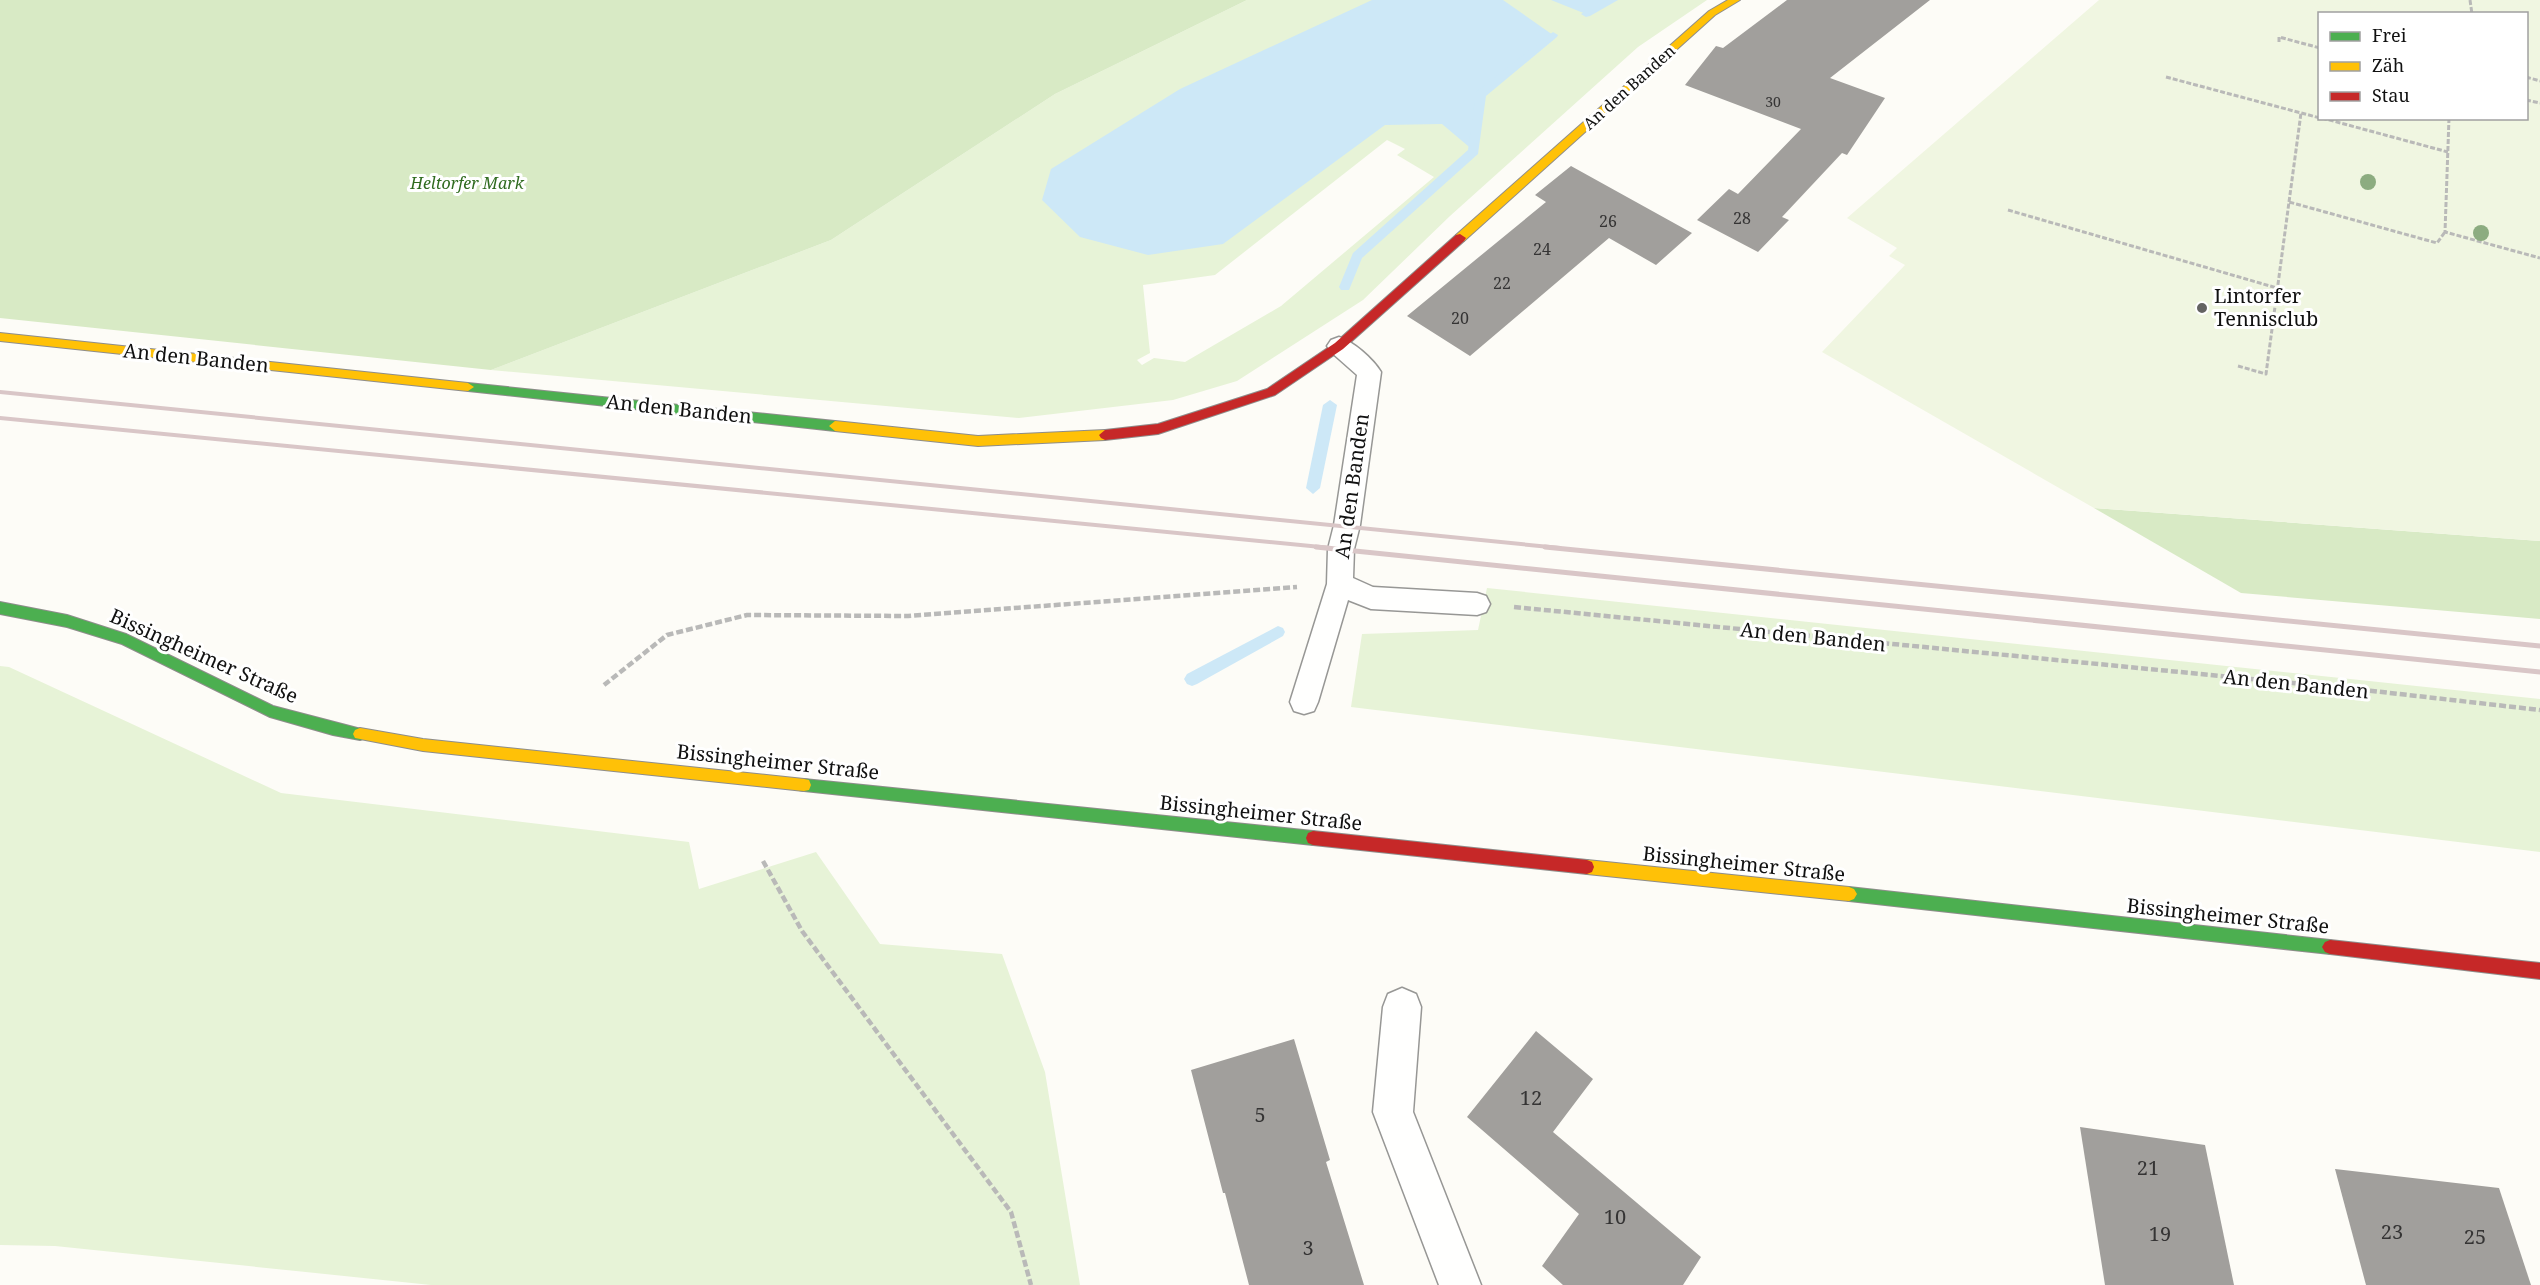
<svg xmlns="http://www.w3.org/2000/svg" width="2540" height="1285" viewBox="0 0 2540 1285" font-family="'Noto Serif',serif">
	<style>
		.green { fill: #e7f3d7; fill-rule: evenodd }
		.forest { fill: #d8eac5 }
		.pitch { fill: #f0f6e1; fill-rule: evenodd }
		.water { fill: #cde8f7 }
		.lines { fill: none; stroke-linecap: round; stroke-linejoin: round }
		.stream { fill: #cde8f7; fill-rule: evenodd }
		.building { fill: #a19f9c }
		.lane-casing { stroke: #979795; stroke-width: 3 }
		.street-casing { stroke: #979795; stroke-width: 3 }
		.fast-casing { stroke: #8e8d8b; stroke-width: 2 }
		.slow-casing { stroke: #8e8d8b; stroke-width: 2 }
		.jam-casing { stroke: #8e8d8b; stroke-width: 2 }
		.path-far1 { stroke: #b9b9b8; stroke-width: 3; stroke-dasharray: 5 2; stroke-linecap: butt }
		.path { stroke: #b9b9b8; stroke-width: 4.5; stroke-dasharray: 7 3; stroke-linecap: butt }
		.lane { fill: #fffffe; fill-rule: evenodd }
		.street { fill: #fffffe; fill-rule: evenodd }
		.fast { fill: #4caf50; fill-rule: evenodd }
		.slow { fill: #ffc107; fill-rule: evenodd }
		.jam { fill: #c62828; fill-rule: evenodd }
		.rail-far1 { stroke: #d9c6c7; stroke-width: 4 }
		.rail { stroke: #d9c6c7; stroke-width: 5 }
		.tree { fill: #8cac80 }
		.poi-dot { fill: #646362; stroke: #fff; stroke-width: 2 }
		.labels { text-anchor: middle; stroke-width: 6; stroke-linejoin: round; paint-order: stroke }
		.far-number-label { font-size: 14px; fill: #353434 }
		.far-street-label { font-size: 16px; fill: #111; stroke: #fff }
		.far-park-label { font-size: 16px; font-style: italic; fill: #2f6b1f; stroke: #fff }
		.number-label { font-size: 16px; fill: #353434 }
		.poi-label { font-size: 20px; fill: #111; stroke: #fff; text-anchor: start }
		.street-label { font-size: 20px; fill: #111; stroke: #fff }
		.near-number-label { font-size: 20px; fill: #353434 }
	</style>
	<rect width="100%" height="100%" fill="#fdfcf7"/>
	<g class="green">
		<path d="M1247 0H1707L1638 47 1450 216 1363 300 1237 381 1173 400 1019 418 491 370 831 240 1055 94ZM1387 140 1405 149 1397 155 1434 177 1281 306 1185 362 1154 358 1142 365 1137 360 1150 353 1143 285 1215 275Z"/>
		<path d="M1487 588 2540 699V852L1351 707 1362 634 1478 630Z"/>
		<path d="M0 666 9 667 281 793 689 842 699 889 816 852 880 944 1002 954 1045 1072 1080 1285H431L55 1246 0 1245Z"/>
	</g>
	<g class="forest">
		<path d="M0 0H1247L1055 94 831 240 491 370 0 318Z"/>
		<path d="M2094 508 2540 541V619L2241 593Z"/>
	</g>
	<path class="pitch" d="M2099 0H2540V541L2094 508 1822 352 1905 265 1889 256 1897 248 1847 218ZM2320 14H2526V118H2320Z"/>
	<g class="water">
		<path d="M1372 0H1503L1553 35 1480 95 1474 151 1442 124 1385 125 1223 244 1148 255 1080 237 1042 200 1051 169 1180 89Z"/>
		<path d="M1551 0H1613L1586 14Z"/>
	</g>
	<g class="lines">
		<g class="stream">
			<path d="M1605 0H1618L1590 16 1586 17 1581 14Z"/>
			<path d="M1553 32 1558 35 1557 37 1486 96 1478 154 1362 258 1349 290H1341L1339 287 1353 253 1468 150 1476 92Z"/>
			<path d="M1330 400 1337 405 1320 488 1313 494 1306 488 1323 405Z"/>
			<path d="M1278 626 1283 628 1285 632 1283 636 1197 684 1192 686 1187 684 1184 679 1187 674Z"/>
		</g>
	</g>
	<g class="building">
		<path d="M1787 0H1930L1830 78 1885 98 1847 155 1842 153 1782 217 1789 220 1758 252 1697 220 1729 189 1738 194 1801 129 1685 85 1716 46 1723 48Z"/>
		<path d="M1571 166 1692 233 1656 265 1609 238 1470 356 1407 316 1546 202 1535 195Z"/>
		<path d="M1536 1031 1593 1079 1553 1132 1701 1257 1683 1285H1563L1542 1266 1579 1214 1467 1117Z"/>
		<path d="M1294 1039 1330 1160 1326 1162 1364 1285H1249L1225 1193H1223L1191 1070Z"/>
		<path d="M2080 1127 2205 1145 2234 1285H2105Z"/>
		<path d="M2335 1169 2499 1188 2531 1285H2366Z"/>
	</g>
	<g class="lines">
		<g class="lane-casing">
			<path id="lane" d="M1339 337C1354 342 1373 359 1381 372L1360 525 1354 549 1353 578 1373 587 1477 593 1486 596 1490 604 1486 612 1477 615 1371 609 1348 600 1318 702 1314 711 1304 714 1294 711 1290 702 1327 584 1328 549 1334 525 1357 375 1331 352 1327 346 1331 340Z"/>
		</g>
		<g class="street-casing">
			<path id="street" d="M1402 988 1416 994 1421 1007 1413 1112 1481 1285H1439L1373 1112 1383 1007 1388 994Z"/>
		</g>
		<g class="fast-casing">
			<g id="fast">
				<path d="M468 383 835 421 841 426 835 431 468 391 462 387Z"/>
				<path d="M0 602 67 615 126 634 273 706 365 730 367 734 365 738 360 740 333 735 270 717 122 644 67 627 0 614Z"/>
				<path d="M804 779 1313 831 1318 833 1320 838 1318 843 1313 845 804 791 799 790 797 785 799 780Z"/>
				<path d="M1849 887 2330 940 2335 942 2338 947 2335 952 2330 954 1849 901 1844 899 1841 894 1844 889Z"/>
			</g>
		</g>
		<g class="slow-casing">
			<g id="slow">
				<path d="M1728 0H1740L1715 15 1464 241H1456V235L1709 11Z"/>
				<path d="M0 333 468 383 474 387 468 391 0 341Z"/>
				<path d="M835 421 978 436 1105 430 1111 435 1105 440 978 446 835 431 829 426Z"/>
				<path d="M360 728 423 739 804 779 809 780 811 785 809 790 804 791 423 751 355 738 353 734 355 730Z"/>
				<path d="M1587 860 1849 887 1854 889 1857 894 1854 899 1849 901 1587 874 1582 872 1580 867 1582 862Z"/>
			</g>
		</g>
		<g class="jam-casing">
			<g id="jam">
				<path d="M1460 234 1466 238 1464 241 1343 349 1275 395 1158 434 1105 440 1101 438 1099 435 1105 430 1158 424 1267 389 1335 343 1456 235Z"/>
				<path d="M1313 831 1587 860 1592 862 1594 867 1592 872 1587 874 1313 845 1308 843 1306 838 1308 833Z"/>
				<path d="M2330 940 2540 963V979L2330 954 2325 952 2322 947 2325 942Z"/>
			</g>
		</g>
		<g class="path-far1">
			<path d="M2470 0 2472 14"/>
			<path d="M2279 42V37L2320 48"/>
			<path d="M2166 77 2320 118"/>
			<path d="M2526 77 2540 81"/>
			<path d="M2526 100 2540 103"/>
			<path d="M2322 118 2448 152"/>
			<path d="M2449 118 2445 232 2540 258"/>
			<path d="M2289 202 2301 113"/>
			<path d="M2008 210 2277 288"/>
			<path d="M2238 366 2266 374 2289 202 2437 243 2445 232"/>
		</g>
		<g class="path">
			<path d="M1514 607 2364 690 2540 710"/>
			<path d="M604 685 667 635 747 615 908 616 1297 587"/>
			<path d="M763 861 802 931 1011 1212 1031 1285"/>
		</g>
		<use href="#lane" class="lane"/>
		<use href="#street" class="street"/>
		<use href="#fast" class="fast"/>
		<use href="#slow" class="slow"/>
		<use href="#jam" class="jam"/>
		<g class="rail-far1">
			<path d="M0 392 1560 548"/>
			<path d="M0 418 1331 548"/>
		</g>
		<g class="rail">
			<path d="M1316 547 2540 672"/>
			<path d="M1545 547 2540 646"/>
		</g>
	</g>
	<g class="tree">
		<circle cx="2368" cy="182" r="8"/>
		<circle cx="2481" cy="233" r="8"/>
	</g>
	<circle class="poi-dot" cx="2202" cy="308" r="6"/>
	<g class="labels">
		<g class="far-number-label">
			<text x="1773" y="107">30</text>
		</g>
		<g class="far-street-label">
			<text transform="translate(1629 87) rotate(-42)" y="6">An den Banden</text>
		</g>
		<g class="far-park-label">
			<text x="467" y="189">Heltorfer Mark</text>
		</g>
		<g class="number-label">
			<text x="1742" y="224">28</text>
			<text x="1608" y="227">26</text>
			<text x="1542" y="255">24</text>
			<text x="1502" y="289">22</text>
			<text x="1460" y="324">20</text>
		</g>
		<g class="poi-label">
			<text x="2214" y="303">Lintorfer<tspan x="2214" dy="23">Tennisclub</tspan></text>
		</g>
		<g class="street-label">
			<text transform="translate(196 358) rotate(6)" y="7">An den Banden</text>
			<text transform="translate(679 409) rotate(6)" y="7">An den Banden</text>
			<text transform="translate(1352 486) rotate(-82)" y="7">An den Banden</text>
			<text transform="translate(1813 637) rotate(6)" y="7">An den Banden</text>
			<text transform="translate(204 656) rotate(24)" y="7">Bissingheimer Straße</text>
			<text transform="translate(2296 684) rotate(6)" y="7">An den Banden</text>
			<text transform="translate(778 762) rotate(6)" y="7">Bissingheimer Straße</text>
			<text transform="translate(1261 813) rotate(6)" y="7">Bissingheimer Straße</text>
			<text transform="translate(1744 864) rotate(6)" y="7">Bissingheimer Straße</text>
			<text transform="translate(2228 916) rotate(6)" y="7">Bissingheimer Straße</text>
		</g>
		<g class="near-number-label">
			<text x="1531" y="1105">12</text>
			<text x="1260" y="1122">5</text>
			<text x="2148" y="1175">21</text>
			<text x="1615" y="1224">10</text>
			<text x="2392" y="1239">23</text>
			<text x="2160" y="1241">19</text>
			<text x="2475" y="1244">25</text>
			<text x="1308" y="1255">3</text>
		</g>
	</g>
	<rect x="2318" y="12" width="210" height="108" fill="#ffffff" stroke="#a0a0a0" stroke-width="1.5"/>
	<rect x="2330" y="32" width="30" height="9" fill="#4caf50" stroke="#a0a0a0" stroke-width="1.5"/>
	<text x="2372" y="42" font-size="18" fill="#111111">Frei</text>
	<rect x="2330" y="62" width="30" height="9" fill="#ffc107" stroke="#a0a0a0" stroke-width="1.5"/>
	<text x="2372" y="72" font-size="18" fill="#111111">Zäh</text>
	<rect x="2330" y="92" width="30" height="9" fill="#c62828" stroke="#a0a0a0" stroke-width="1.5"/>
	<text x="2372" y="102" font-size="18" fill="#111111">Stau</text>
</svg>
